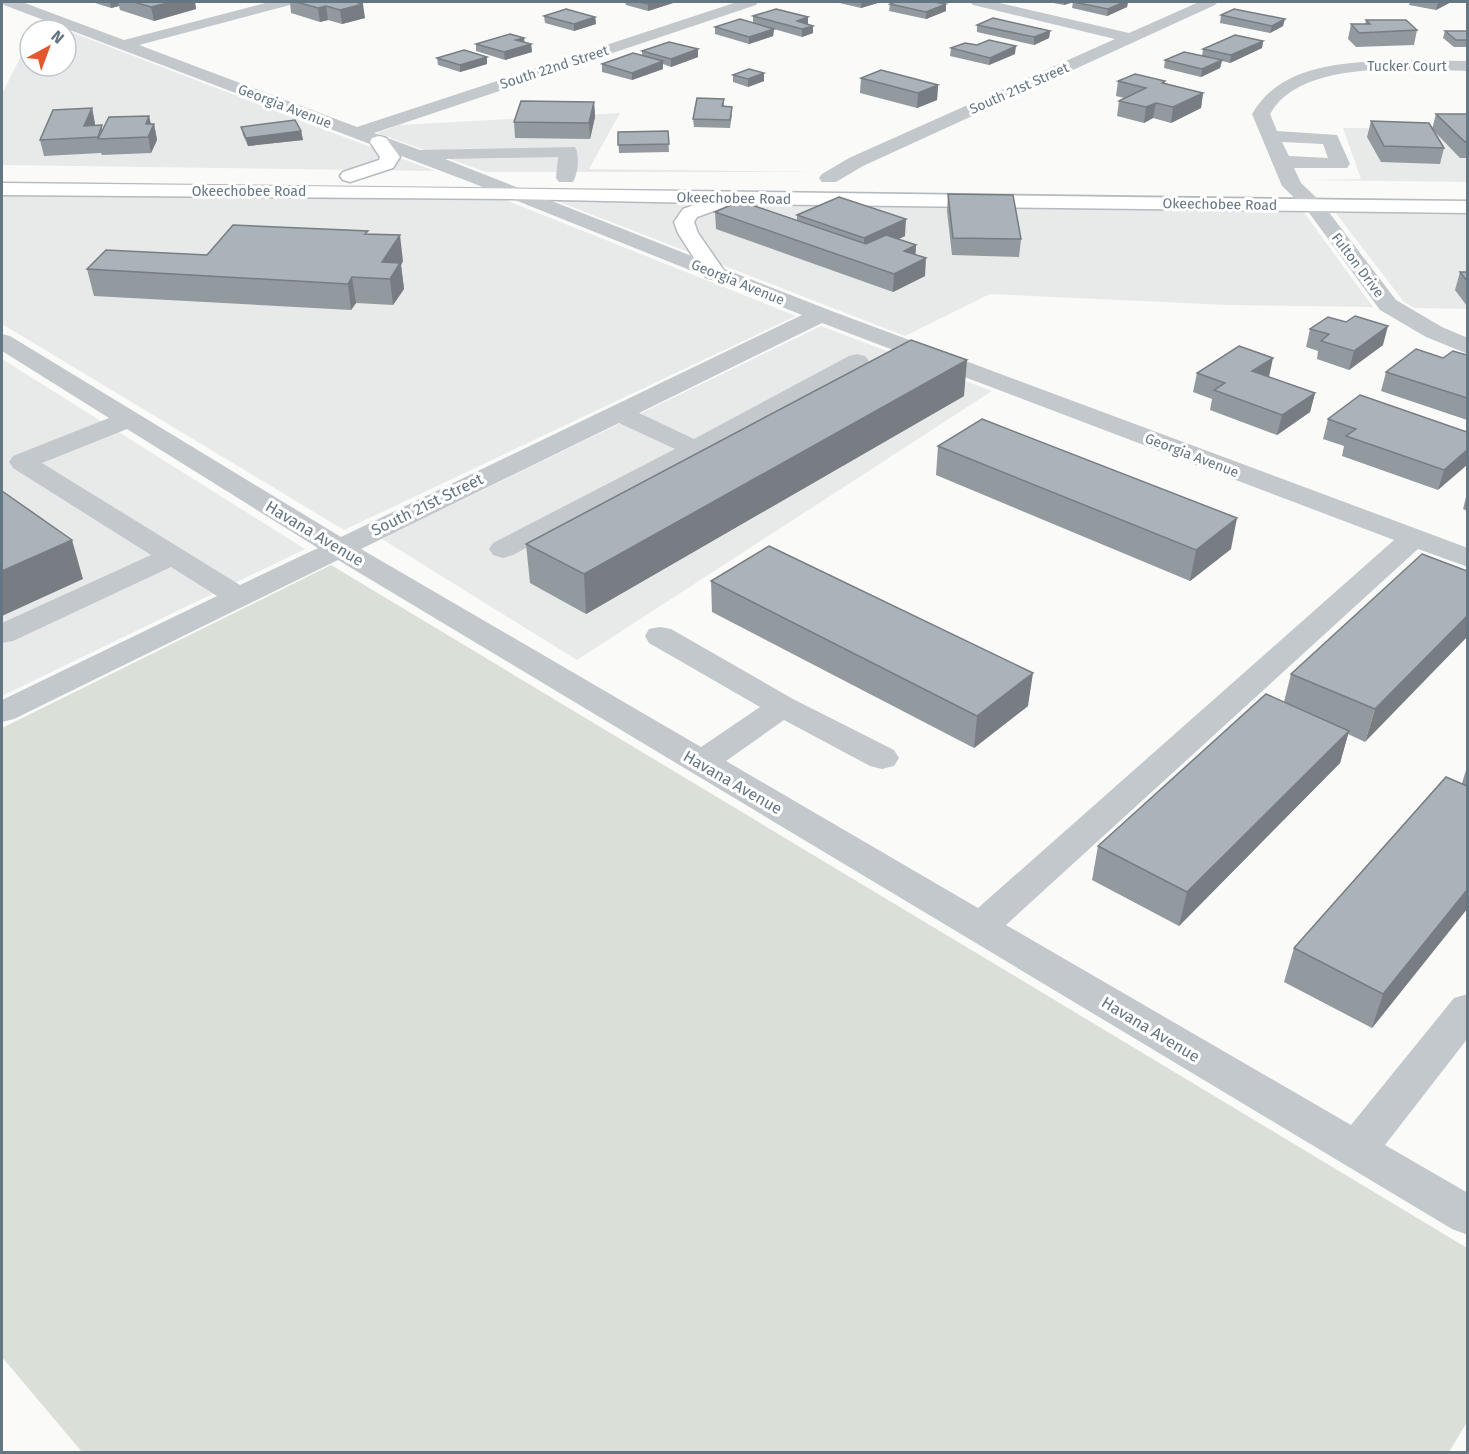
<svg xmlns="http://www.w3.org/2000/svg" width="1469" height="1454" viewBox="0 0 1469 1454" font-family="'Fira Sans',sans-serif">
	<style>
		.built { fill: #e8e9e9 }
		.green { fill: #dadfd7 }
		.lines { fill: none; stroke-linecap: round; stroke-linejoin: round }
		.major-casing { stroke: #b5babe; stroke-width: 3 }
		.minor { fill: #c3c8cc; fill-rule: evenodd }
		.major { fill: #fff; fill-rule: evenodd }
		.wall { fill: #929a9f }
		.shaded-wall { fill: #777d82 }
		.building { fill: #aab3b9; stroke: #777d82; stroke-width: 1.5 }
		.labels { text-anchor: middle; stroke-width: 6; stroke-linejoin: round; paint-order: stroke }
		.far-street-label { font-size: 14px; fill: #657683; stroke: #fff }
		.street-label { font-size: 16px; fill: #657683; stroke: #fff }
	</style>
	<rect width="100%" height="100%" fill="#fafaf8"/>
	<g class="built">
		<path d="M40 20 336 134 435 171 2 165V94L30 38V66H66V30H34Z"/>
		<path d="M620 113 589 169 822 172H486L377 133 399 125Z"/>
		<path d="M1343 128H1467V182L1305 180 1361 179Z"/>
		<path d="M2 195 503 199 796 316 344 530 2 324Z"/>
		<path d="M554 200 820 206 1303 211 1373 307 1228 305 990 294 905 336Z"/>
		<path d="M1335 212 1467 214V309L1414 308 1404 302Z"/>
		<path d="M821 326 992 391 577 660 382 539Z"/>
		<path d="M2 359 305 549 2 696Z"/>
	</g>
	<path class="green" d="M331 565 1467 1248V1422L1449 1452H82L2 1357V728Z"/>
	<g class="lines">
		<g class="major-casing">
			<g id="major">
				<path d="M379 136 386 138 400 157 393 168 350 182 343 180 340 176 343 172 379 160 380 157 370 142 372 138Z"/>
				<path d="M2 183C491 187 979 196 1468 201V213L733 204 697 217 694 222 698 233 725 272 722 277 714 279 706 277 678 233 674 222 683 209 699 203 513 199 2 195Z"/>
			</g>
		</g>
		<g class="minor">
			<path d="M2 2H22L124 40 269 2H292L290 5 139 45 357 127 737 2H758L756 5 374 133 420 150 575 147C580 155 578 174 573 182H559L556 178 558 157 445 159 829 310 1468 548V567L1418 549 1006 925 1351 1125 1454 998 1468 994V1038L1385 1145 1468 1193V1235L1452 1229 338 560 14 719 2 722V700L217 596 171 567 13 641 2 643V623L151 555 13 468 9 462 13 456 109 418 2 351V334L10 336 341 537 802 315 470 182 4 5ZM822 323 1394 540 978 908 726 761 784 720 870 766 882 769 894 766 899 758 894 750 793 699 671 629 660 627 649 629 645 636 649 643 760 707 701 747 361 549 619 423 675 449 493 543 489 549 493 555 503 558 513 555 865 366 869 361 865 356 857 354 849 356 694 439 639 413ZM127 429 318 548 240 585 42 463Z"/>
			<path d="M970 2H995L1129 33 1199 2H1218L1215 5 863 166 836 182H822L819 178 822 174 849 158 1115 39 973 5Z"/>
			<path d="M1392 60 1468 61V71C1413 70 1301 58 1270 114L1277 131 1337 135 1350 164 1347 168H1294L1301 183 1321 202 1396 300 1442 327 1468 338V354L1426 337 1380 310 1307 210 1282 186 1252 114C1280 65 1341 63 1392 60ZM1282 142 1323 144 1328 158 1289 156Z"/>
		</g>
		<use href="#major" class="major"/>
	</g>
	<g class="wall">
		<path d="M92 2H195L196 9 154 21 120 10 119 6 111 8Z"/>
		<path d="M290 2H355L365 18 342 24 328 20 320 22 291 13Z"/>
		<path d="M625 2H673V3L648 11 626 5Z"/>
		<path d="M835 2H881L861 8Z"/>
		<path d="M1048 2H1128L1127 7 1107 16 1072 8 1073 2 1064 5Z"/>
		<path d="M1410 2H1451L1436 10 1409 5Z"/>
		<path d="M890 4H946V11L926 19 889 11Z"/>
		<path d="M1221 15 1283 26 1270 33 1220 23Z"/>
		<path d="M544 16 595 17 596 24 574 31 545 23Z"/>
		<path d="M753 16 808 17V24L813 33 802 37 774 29 773 36 749 44 715 34V27L753 23Z"/>
		<path d="M1366 20 1417 30 1414 45 1356 47 1348 39 1351 24H1365Z"/>
		<path d="M977 25 1050 31 1049 38 1034 45 977 32Z"/>
		<path d="M1445 31H1467V47H1454L1443 38Z"/>
		<path d="M524 38V42L531 44 532 52 505 60 476 51V44Z"/>
		<path d="M1263 41 1262 48 1230 63 1222 61 1220 68 1201 77 1164 68 1165 60 1202 56 1203 49Z"/>
		<path d="M951 48 1015 54 989 65 950 56Z"/>
		<path d="M698 49V57L671 67 663 64V69L632 80 602 72V64L642 56V51Z"/>
		<path d="M437 58 487 64 460 72 438 65Z"/>
		<path d="M764 73V81L748 87 733 82V75Z"/>
		<path d="M861 78 938 85 937 100 917 108 860 93Z"/>
		<path d="M1118 81H1165V83L1203 93 1201 108 1171 123 1153 118 1144 123 1117 116 1119 101 1124 98 1116 96Z"/>
		<path d="M724 99V106L732 115 730 128 694 127 693 119Z"/>
		<path d="M594 102 595 117 590 139 515 138 514 122Z"/>
		<path d="M92 108 95 124V125L103 129 154 124 157 140 151 153 102 155 101 153 44 156 40 140Z"/>
		<path d="M1436 114H1467V158H1460L1433 130 1444 148 1440 164 1381 162 1367 137 1371 121 1432 129Z"/>
		<path d="M241 127 301 131 303 140 248 146 243 135Z"/>
		<path d="M668 131 669 152 619 153 618 132Z"/>
		<path d="M948 194 1021 239 1019 257 952 255 947 211Z"/>
		<path d="M715 212 797 221V215L905 236 898 239 916 245 915 254 925 276 893 292 716 229Z"/>
		<path d="M368 234 403 261 401 265 404 289 393 305 356 303 351 310 94 296 87 269Z"/>
		<path d="M1460 272H1467V306L1455 290Z"/>
		<path d="M1346 322 1383 345 1349 370 1317 359 1318 351 1306 347 1310 329Z"/>
		<path d="M1467 355V420L1381 391 1386 372 1443 358Z"/>
		<path d="M1197 373 1269 377 1315 393 1310 412 1277 435 1210 410 1212 399 1193 392Z"/>
		<path d="M964 396 586 614 530 583 526 544Z"/>
		<path d="M1328 419 1467 432 1438 490 1342 456 1344 446 1323 439Z"/>
		<path d="M938 446 1231 549 1190 581 936 475Z"/>
		<path d="M1467 493V511L1463 509Z"/>
		<path d="M1422 554 1365 742 1348 734 1340 763 1179 926 1092 880 1098 846 1284 702 1291 674Z"/>
		<path d="M711 581 1028 706 974 748 712 612Z"/>
		<path d="M1467 767V909L1372 1028 1284 982 1294 948 1462 783Z"/>
	</g>
	<g class="shaded-wall">
		<path d="M110 2H118L119 6 111 8Z"/>
		<path d="M172 2H195L196 9 154 21 151 7Z"/>
		<path d="M655 2H673V3L648 11V4Z"/>
		<path d="M861 2H881L861 8Z"/>
		<path d="M1064 2H1074L1064 5Z"/>
		<path d="M1124 2H1128L1127 7 1107 16 1108 9Z"/>
		<path d="M1441 2H1451L1436 10 1438 3Z"/>
		<path d="M363 4 365 18 342 24 340 10Z"/>
		<path d="M946 4V11L926 19V12Z"/>
		<path d="M326 6 328 20 320 22 318 8Z"/>
		<path d="M595 17 596 24 574 31V24Z"/>
		<path d="M808 17V25L797 28V21Z"/>
		<path d="M1285 19 1283 26 1270 33 1272 26Z"/>
		<path d="M813 26V33L802 37V29Z"/>
		<path d="M774 29 773 36 749 44V37Z"/>
		<path d="M1050 31 1049 38 1034 45V37Z"/>
		<path d="M524 38 525 45 516 40Z"/>
		<path d="M1263 41 1262 48 1230 63 1231 55Z"/>
		<path d="M531 44 532 52 505 60 504 52Z"/>
		<path d="M1016 46 1015 54 989 65 990 58Z"/>
		<path d="M698 49V57L671 67V59Z"/>
		<path d="M487 57V64L460 72V65Z"/>
		<path d="M1222 60 1220 68 1201 77 1202 69Z"/>
		<path d="M663 61V69L632 80V73Z"/>
		<path d="M764 73V81L748 87V79Z"/>
		<path d="M938 85 937 100 917 108 918 93Z"/>
		<path d="M1203 93 1201 108 1171 123 1173 107Z"/>
		<path d="M594 102 595 117 590 139 589 123Z"/>
		<path d="M1156 103 1153 118 1144 123 1146 107Z"/>
		<path d="M92 108 95 124 90 137 84 126Z"/>
		<path d="M149 116 152 128 154 124 157 140 151 153 146 124Z"/>
		<path d="M301 131 303 140 248 146 246 138Z"/>
		<path d="M906 219 905 236 864 256V238Z"/>
		<path d="M400 235 403 261 401 265 404 289 393 305 390 279 382 262Z"/>
		<path d="M916 245 915 263 904 251Z"/>
		<path d="M926 258 925 276 893 292 894 274Z"/>
		<path d="M352 277 356 303 351 310 348 284Z"/>
		<path d="M1388 326 1383 345 1349 370 1354 351Z"/>
		<path d="M1273 358 1269 377 1252 371Z"/>
		<path d="M967 360 964 396 586 614 584 574Z"/>
		<path d="M1315 393 1310 412 1277 435 1282 415Z"/>
		<path d="M1467 450V465L1438 490 1444 470Z"/>
		<path d="M1237 518 1231 549 1190 581 1196 550Z"/>
		<path d="M72 540 83 579 2 616V571Z"/>
		<path d="M1467 616V637L1365 742 1375 709Z"/>
		<path d="M1033 673 1028 706 974 748 977 716Z"/>
		<path d="M1349 731 1340 763 1179 926 1187 892Z"/>
		<path d="M1467 890V909L1372 1028 1383 994Z"/>
	</g>
	<g class="building">
		<path d="M134 2H172L151 7Z"/>
		<path d="M296 2H355L363 4 340 10 326 6 318 8Z"/>
		<path d="M640 2H655L648 4Z"/>
		<path d="M895 2H934L946 4 926 12 890 4Z"/>
		<path d="M1073 2H1124L1108 9Z"/>
		<path d="M566 9 595 17 574 24 544 16Z"/>
		<path d="M776 9 808 17 797 21 813 26 802 29 753 16Z"/>
		<path d="M1234 9 1285 19 1272 26 1221 15Z"/>
		<path d="M993 18 1050 31 1034 37 977 25Z"/>
		<path d="M740 19 774 29 749 37 715 27Z"/>
		<path d="M1366 20H1406L1417 30 1359 33 1351 24H1370Z"/>
		<path d="M1445 31H1467V40H1456Z"/>
		<path d="M510 34 524 38 516 40 531 44 504 52 476 44Z"/>
		<path d="M1235 35 1263 41 1231 55 1203 49Z"/>
		<path d="M989 40 1016 46 990 58 951 48 965 43 977 45Z"/>
		<path d="M669 42 698 49 671 59 642 51Z"/>
		<path d="M464 50 487 57 460 65 437 58Z"/>
		<path d="M1184 52 1222 60 1202 69 1165 60Z"/>
		<path d="M633 53 663 61 632 73 602 64Z"/>
		<path d="M749 69 764 73 748 79 733 75Z"/>
		<path d="M881 70 938 85 918 93 861 78Z"/>
		<path d="M1135 74 1165 81 1162 83 1203 93 1173 107 1156 103 1146 107 1119 101 1146 88 1118 81Z"/>
		<path d="M697 98 724 99 722 106 732 107 730 120 693 119Z"/>
		<path d="M521 101 594 102 589 123 514 122Z"/>
		<path d="M92 108 84 126 102 125 98 137 40 140 53 110Z"/>
		<path d="M1436 114H1467V141L1465 142Z"/>
		<path d="M149 116 146 124H154L148 137 98 139 109 117Z"/>
		<path d="M295 120 301 131 246 138 241 127Z"/>
		<path d="M1371 121 1429 123 1444 148 1384 146Z"/>
		<path d="M668 131 669 144 618 145V132Z"/>
		<path d="M948 194 1013 195 1021 239 953 238Z"/>
		<path d="M839 197 906 219 864 238 797 215Z"/>
		<path d="M740 201 866 244 886 235 916 245 904 251 926 258 894 274 715 212Z"/>
		<path d="M233 225 368 231 365 234 400 235 382 262 400 263 390 279 352 277 348 284 87 269 106 250 207 255Z"/>
		<path d="M1460 272H1467V281Z"/>
		<path d="M1355 316 1388 326 1354 351 1321 341 1329 334 1310 329 1328 317 1346 322Z"/>
		<path d="M911 340 967 360 584 574 526 544Z"/>
		<path d="M1239 346 1273 358 1252 371 1315 393 1282 415 1214 390 1225 383 1197 373Z"/>
		<path d="M1416 349 1443 358 1453 351 1467 355V398L1386 372Z"/>
		<path d="M1360 395 1467 432V450L1444 470 1346 436 1356 429 1328 419Z"/>
		<path d="M982 419 1237 518 1196 550 938 446Z"/>
		<path d="M2 491 72 540 2 571Z"/>
		<path d="M769 546 1033 673 977 716 711 581Z"/>
		<path d="M1422 554 1467 571V616L1375 709 1291 674Z"/>
		<path d="M1266 694 1349 731 1187 892 1098 846Z"/>
		<path d="M1446 777 1467 786V890L1383 994 1294 948Z"/>
	</g>
	<g class="labels">
		<g class="far-street-label">
			<text x="1407" y="71">Tucker Court</text>
			<text transform="translate(554 67) rotate(-18)" y="5">South 22nd Street</text>
			<text transform="translate(1019 88) rotate(-24)" y="5">South 21st Street</text>
			<text transform="translate(285 106) rotate(21)" y="5">Georgia Avenue</text>
			<text x="249" y="196">Okeechobee Road</text>
			<text transform="translate(734 198) rotate(1)" y="5">Okeechobee Road</text>
			<text transform="translate(1220 204) rotate(1)" y="5">Okeechobee Road</text>
			<text transform="translate(1358 265) rotate(53)" y="5">Fulton Drive</text>
			<text transform="translate(738 282) rotate(22)" y="5">Georgia Avenue</text>
			<text transform="translate(1192 455) rotate(21)" y="5">Georgia Avenue</text>
		</g>
		<g class="street-label">
			<text transform="translate(427 504) rotate(-26)" y="6">South 21st Street</text>
			<text transform="translate(315 533) rotate(31)" y="6">Havana Avenue</text>
			<text transform="translate(733 782) rotate(30)" y="6">Havana Avenue</text>
			<text transform="translate(1151 1029) rotate(31)" y="6">Havana Avenue</text>
		</g>
	</g>
	<rect width="1469" height="1454" fill="none" stroke="#657683" stroke-width="6"/>
	<g transform="translate(48 48) rotate(41)"><circle r="28" fill="#ffffff" stroke="#c1c8cd" stroke-width="1.5"/>
	<path d="M0-4.5L10 22L0 15L-10 22Z" fill="#e4572e"/>
	<text y="-9" font-size="16" font-weight="bold" text-anchor="middle" fill="#657683">N</text>
	</g>
</svg>
